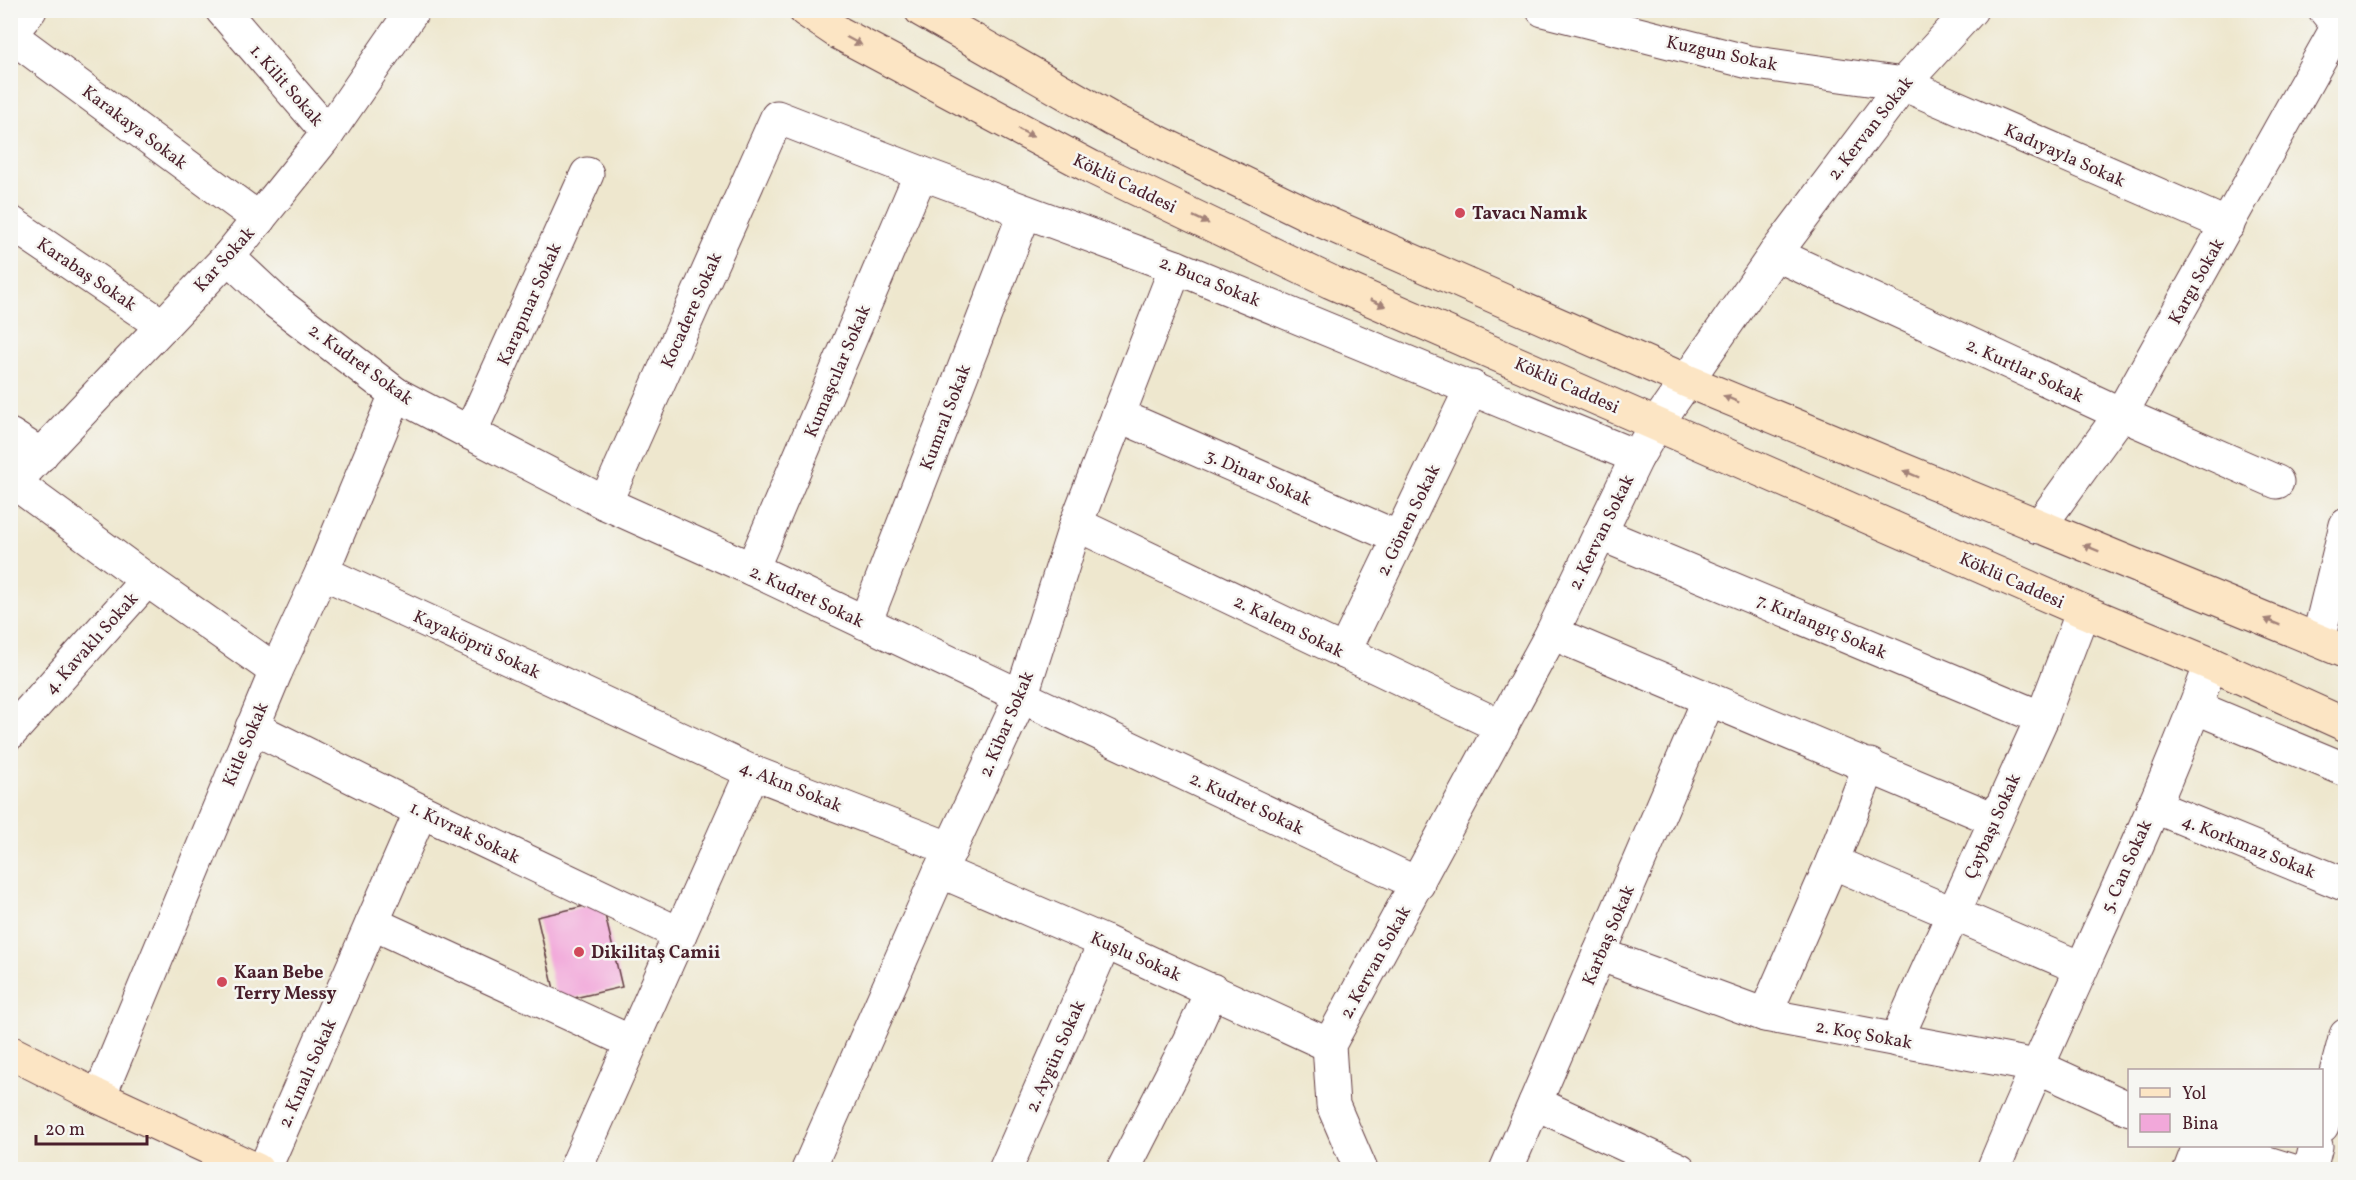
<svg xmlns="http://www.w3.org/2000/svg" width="2356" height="1180" viewBox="0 0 2356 1180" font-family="Vollkorn,serif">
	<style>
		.building { fill: #f2a8da }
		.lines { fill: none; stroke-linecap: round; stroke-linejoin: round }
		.minor-casing { stroke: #633d43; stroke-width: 35 }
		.secondary-casing { stroke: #633d43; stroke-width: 35 }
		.minor { stroke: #fff; stroke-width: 33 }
		.secondary { stroke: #fce5c4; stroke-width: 33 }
		.oneway { fill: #a38278 }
		.poi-dot { fill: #d1495b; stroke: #f6f6f2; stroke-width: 2 }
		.labels { text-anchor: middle; stroke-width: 5; stroke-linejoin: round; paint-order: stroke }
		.street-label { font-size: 18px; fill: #4a1f2b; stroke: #f6f6f2 }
		.poi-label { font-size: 18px; font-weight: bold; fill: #4a1f2b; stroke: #f6f6f2; text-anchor: start }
	</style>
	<rect width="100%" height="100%" fill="#f6f6f2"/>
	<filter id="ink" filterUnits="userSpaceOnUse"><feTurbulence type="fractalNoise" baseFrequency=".0167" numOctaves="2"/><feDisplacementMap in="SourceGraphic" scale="12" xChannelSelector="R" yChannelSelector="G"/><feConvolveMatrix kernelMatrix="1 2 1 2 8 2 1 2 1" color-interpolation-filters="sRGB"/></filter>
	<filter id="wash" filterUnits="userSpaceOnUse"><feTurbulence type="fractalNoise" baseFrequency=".008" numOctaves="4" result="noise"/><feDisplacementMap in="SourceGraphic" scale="24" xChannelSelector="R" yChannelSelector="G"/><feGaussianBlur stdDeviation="1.35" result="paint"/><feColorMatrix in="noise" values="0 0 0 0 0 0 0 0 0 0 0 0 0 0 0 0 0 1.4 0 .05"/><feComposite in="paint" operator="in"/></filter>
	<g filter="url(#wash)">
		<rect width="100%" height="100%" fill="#eee7ce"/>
		<g id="blocks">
			<path class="building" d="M602 902 622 987 557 1002 537 917Z"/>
		</g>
	</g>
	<g filter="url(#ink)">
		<use href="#blocks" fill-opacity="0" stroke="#633d43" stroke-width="1.5"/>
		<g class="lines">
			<g class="minor-casing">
				<g id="minor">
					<path d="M222 10 328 133"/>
					<path d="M1543 10 1749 62 1903 84 2228 225"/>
					<path d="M10 34 30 10"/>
					<path d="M10 35 259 219"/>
					<path d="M10 222 163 326"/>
					<path d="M1775 254 2121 414 2277 482"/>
					<path d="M228 257 276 302 396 394 470 433 605 503 752 569 1418 884"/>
					<path d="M1118 415 1399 538"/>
					<path d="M470 433 587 174"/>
					<path d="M10 435 41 455"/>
					<path d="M15 483 147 580 276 671"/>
					<path d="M10 487 228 257 328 133 413 10"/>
					<path d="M605 503 777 117 921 173 1176 267 1637 457"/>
					<path d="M1076 524 1502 727"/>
					<path d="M2039 527 2121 414 2338 26 2325 10"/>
					<path d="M1601 534 2042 718"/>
					<path d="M752 569 921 173"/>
					<path d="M322 572 752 772 951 849"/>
					<path d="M865 623 1025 212"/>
					<path d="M1552 633 1994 819"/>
					<path d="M2318 640 2346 525"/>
					<path d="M1344 652 1472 387"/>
					<path d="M2195 707 2346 770"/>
					<path d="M252 727 421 811 680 934"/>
					<path d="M10 733 147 580"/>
					<path d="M2153 806 2346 885"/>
					<path d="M1832 862 2081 968"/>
					<path d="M940 871 1105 942 1329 1045"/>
					<path d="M372 923 631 1042"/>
					<path d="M1599 954 1765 1015 2036 1066 2130 1109"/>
					<path d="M1765 1015 1832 862 1870 765"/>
					<path d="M1896 1040 2042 718 2083 611"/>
					<path d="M99 1097 276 671 322 572 396 394"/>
					<path d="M1535 1103 1680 1170"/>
					<path d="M2322 1126 2346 1035"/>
					<path d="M2213 1146 2290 1170"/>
					<path d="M264 1170 421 811"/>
					<path d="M575 1170 752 772"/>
					<path d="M808 1170 940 871 1021 697 1076 524 1176 267"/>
					<path d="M1005 1170 1105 942"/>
					<path d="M1123 1170 1189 1041 1212 990"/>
					<path d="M1361 1170 1333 1105 1329 1045 1552 633 1637 457 1656 425 1775 254 1903 84 1971 10"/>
					<path d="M1506 1170 1709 699"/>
					<path d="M1993 1170C2063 1000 2148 836 2211 664"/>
					<path d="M2190 1170 2199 1146"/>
					<path d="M2310 1170 2316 1146"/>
				</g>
			</g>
			<g class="secondary-casing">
				<g id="secondary">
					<path d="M805 10 839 33 1091 167 1331 282 2083 611 2211 664 2346 725"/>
					<path d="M921 10 1113 120 1322 221 1687 381 2346 652"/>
					<path d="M10 1052 99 1097 257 1170"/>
				</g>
			</g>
			<use href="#minor" class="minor"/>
			<use href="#secondary" class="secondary"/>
		</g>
		<defs><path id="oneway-solid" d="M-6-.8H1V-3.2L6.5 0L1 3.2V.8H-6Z" transform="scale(1.5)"/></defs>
		<g class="oneway">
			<use href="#oneway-solid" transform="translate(854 41) rotate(28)"/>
			<use href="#oneway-solid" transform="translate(1026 133) rotate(28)"/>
			<use href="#oneway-solid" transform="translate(1201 220) rotate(26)"/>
			<use href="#oneway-solid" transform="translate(1378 303) rotate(24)"/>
			<use href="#oneway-solid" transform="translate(1731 399) rotate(-157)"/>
			<use href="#oneway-solid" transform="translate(1911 474) rotate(-157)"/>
			<use href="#oneway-solid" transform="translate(2091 548) rotate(-158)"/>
			<use href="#oneway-solid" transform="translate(2272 622) rotate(-158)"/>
		</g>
	</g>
	<g class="poi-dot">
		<circle cx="1460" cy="213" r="6"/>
		<circle cx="579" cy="952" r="6"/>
		<circle cx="222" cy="982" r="6"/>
	</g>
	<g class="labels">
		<g class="street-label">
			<text transform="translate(1722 53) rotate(12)" y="6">Kuzgun Sokak</text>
			<text transform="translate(287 85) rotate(49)" y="6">1. Kilit Sokak</text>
			<text transform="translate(135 127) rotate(37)" y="6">Karakaya Sokak</text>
			<text transform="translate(1870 128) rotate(-52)" y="6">2. Kervan Sokak</text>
			<text transform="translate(2065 155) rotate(24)" y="6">Kadıyayla Sokak</text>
			<text transform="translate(1125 183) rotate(26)" y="6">Köklü Caddesi</text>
			<text transform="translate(224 259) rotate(-48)" y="6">Kar Sokak</text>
			<text transform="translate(87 274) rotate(34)" y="6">Karabaş Sokak</text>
			<text transform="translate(1210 281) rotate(22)" y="6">2. Buca Sokak</text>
			<text transform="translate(2196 281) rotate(-61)" y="6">Kargı Sokak</text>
			<text transform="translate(529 304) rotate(-66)" y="6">Karapınar Sokak</text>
			<text transform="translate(691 310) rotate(-66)" y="6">Kocadere Sokak</text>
			<text transform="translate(361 364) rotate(36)" y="6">2. Kudret Sokak</text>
			<text transform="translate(2025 370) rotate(25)" y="6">2. Kurtlar Sokak</text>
			<text transform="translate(837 371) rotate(-67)" y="6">Kumaşcılar Sokak</text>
			<text transform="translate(1567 385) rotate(24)" y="6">Köklü Caddesi</text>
			<text transform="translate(945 417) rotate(-69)" y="6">Kumral Sokak</text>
			<text transform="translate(1259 477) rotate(24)" y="6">3. Dinar Sokak</text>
			<text transform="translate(1408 520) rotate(-64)" y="6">2. Gönen Sokak</text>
			<text transform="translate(1601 532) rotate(-64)" y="6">2. Kervan Sokak</text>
			<text transform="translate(2012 580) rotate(24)" y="6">Köklü Caddesi</text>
			<text transform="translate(807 596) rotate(25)" y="6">2. Kudret Sokak</text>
			<text transform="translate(1289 626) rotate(26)" y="6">2. Kalem Sokak</text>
			<text transform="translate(1822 626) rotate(23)" y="6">7. Kırlangıç Sokak</text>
			<text transform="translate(91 643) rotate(-48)" y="6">4. Kavaklı Sokak</text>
			<text transform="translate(477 644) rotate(25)" y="6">Kayaköprü Sokak</text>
			<text transform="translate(1006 724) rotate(-67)" y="6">2. Kibar Sokak</text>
			<text transform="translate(245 744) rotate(-67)" y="6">Kitle Sokak</text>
			<text transform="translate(791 786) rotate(22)" y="6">4. Akın Sokak</text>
			<text transform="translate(1247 803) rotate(25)" y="6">2. Kudret Sokak</text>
			<text transform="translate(1992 826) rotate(-66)" y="6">Çaybaşı Sokak</text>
			<text transform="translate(465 832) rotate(26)" y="6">1. Kıvrak Sokak</text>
			<text transform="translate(2249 846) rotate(22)" y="6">4. Korkmaz Sokak</text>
			<text transform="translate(2126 866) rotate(-66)" y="6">5. Can Sokak</text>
			<text transform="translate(1608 935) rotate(-67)" y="6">Karbaş Sokak</text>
			<text transform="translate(1136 956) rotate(24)" y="6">Kuşlu Sokak</text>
			<text transform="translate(1375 962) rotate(-61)" y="6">2. Kervan Sokak</text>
			<text transform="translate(1864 1034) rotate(10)" y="6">2. Koç Sokak</text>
			<text transform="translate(1055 1056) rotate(-66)" y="6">2. Aygün Sokak</text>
			<text transform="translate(307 1073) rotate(-66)" y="6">2. Kınalı Sokak</text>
		</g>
		<g class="poi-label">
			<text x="1472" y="219">Tavacı Namık</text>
			<text x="591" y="958">Dikilitaş Camii</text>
			<text x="234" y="978">Kaan Bebe<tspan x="234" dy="21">Terry Messy</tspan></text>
		</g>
	</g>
	<rect width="2356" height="1180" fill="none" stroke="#f6f6f2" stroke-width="36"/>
	<rect x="2128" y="1069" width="195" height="78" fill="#f6f6f2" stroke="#b1a0a2" stroke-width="1.5"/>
	<rect x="2140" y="1088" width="30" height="9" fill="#fce5c4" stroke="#b1a0a2" stroke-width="1.5"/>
	<text x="2182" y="1099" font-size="18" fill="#4a1f2b">Yol</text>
	<rect x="2140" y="1114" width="30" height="18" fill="#f2a8da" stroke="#b1a0a2" stroke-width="1.5"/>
	<text x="2182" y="1129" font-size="18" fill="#4a1f2b">Bina</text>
	<path d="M36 1135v9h111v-9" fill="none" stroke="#4a1f2b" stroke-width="3"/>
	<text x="45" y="1135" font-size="18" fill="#4a1f2b" stroke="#f6f6f2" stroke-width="4.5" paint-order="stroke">20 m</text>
</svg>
